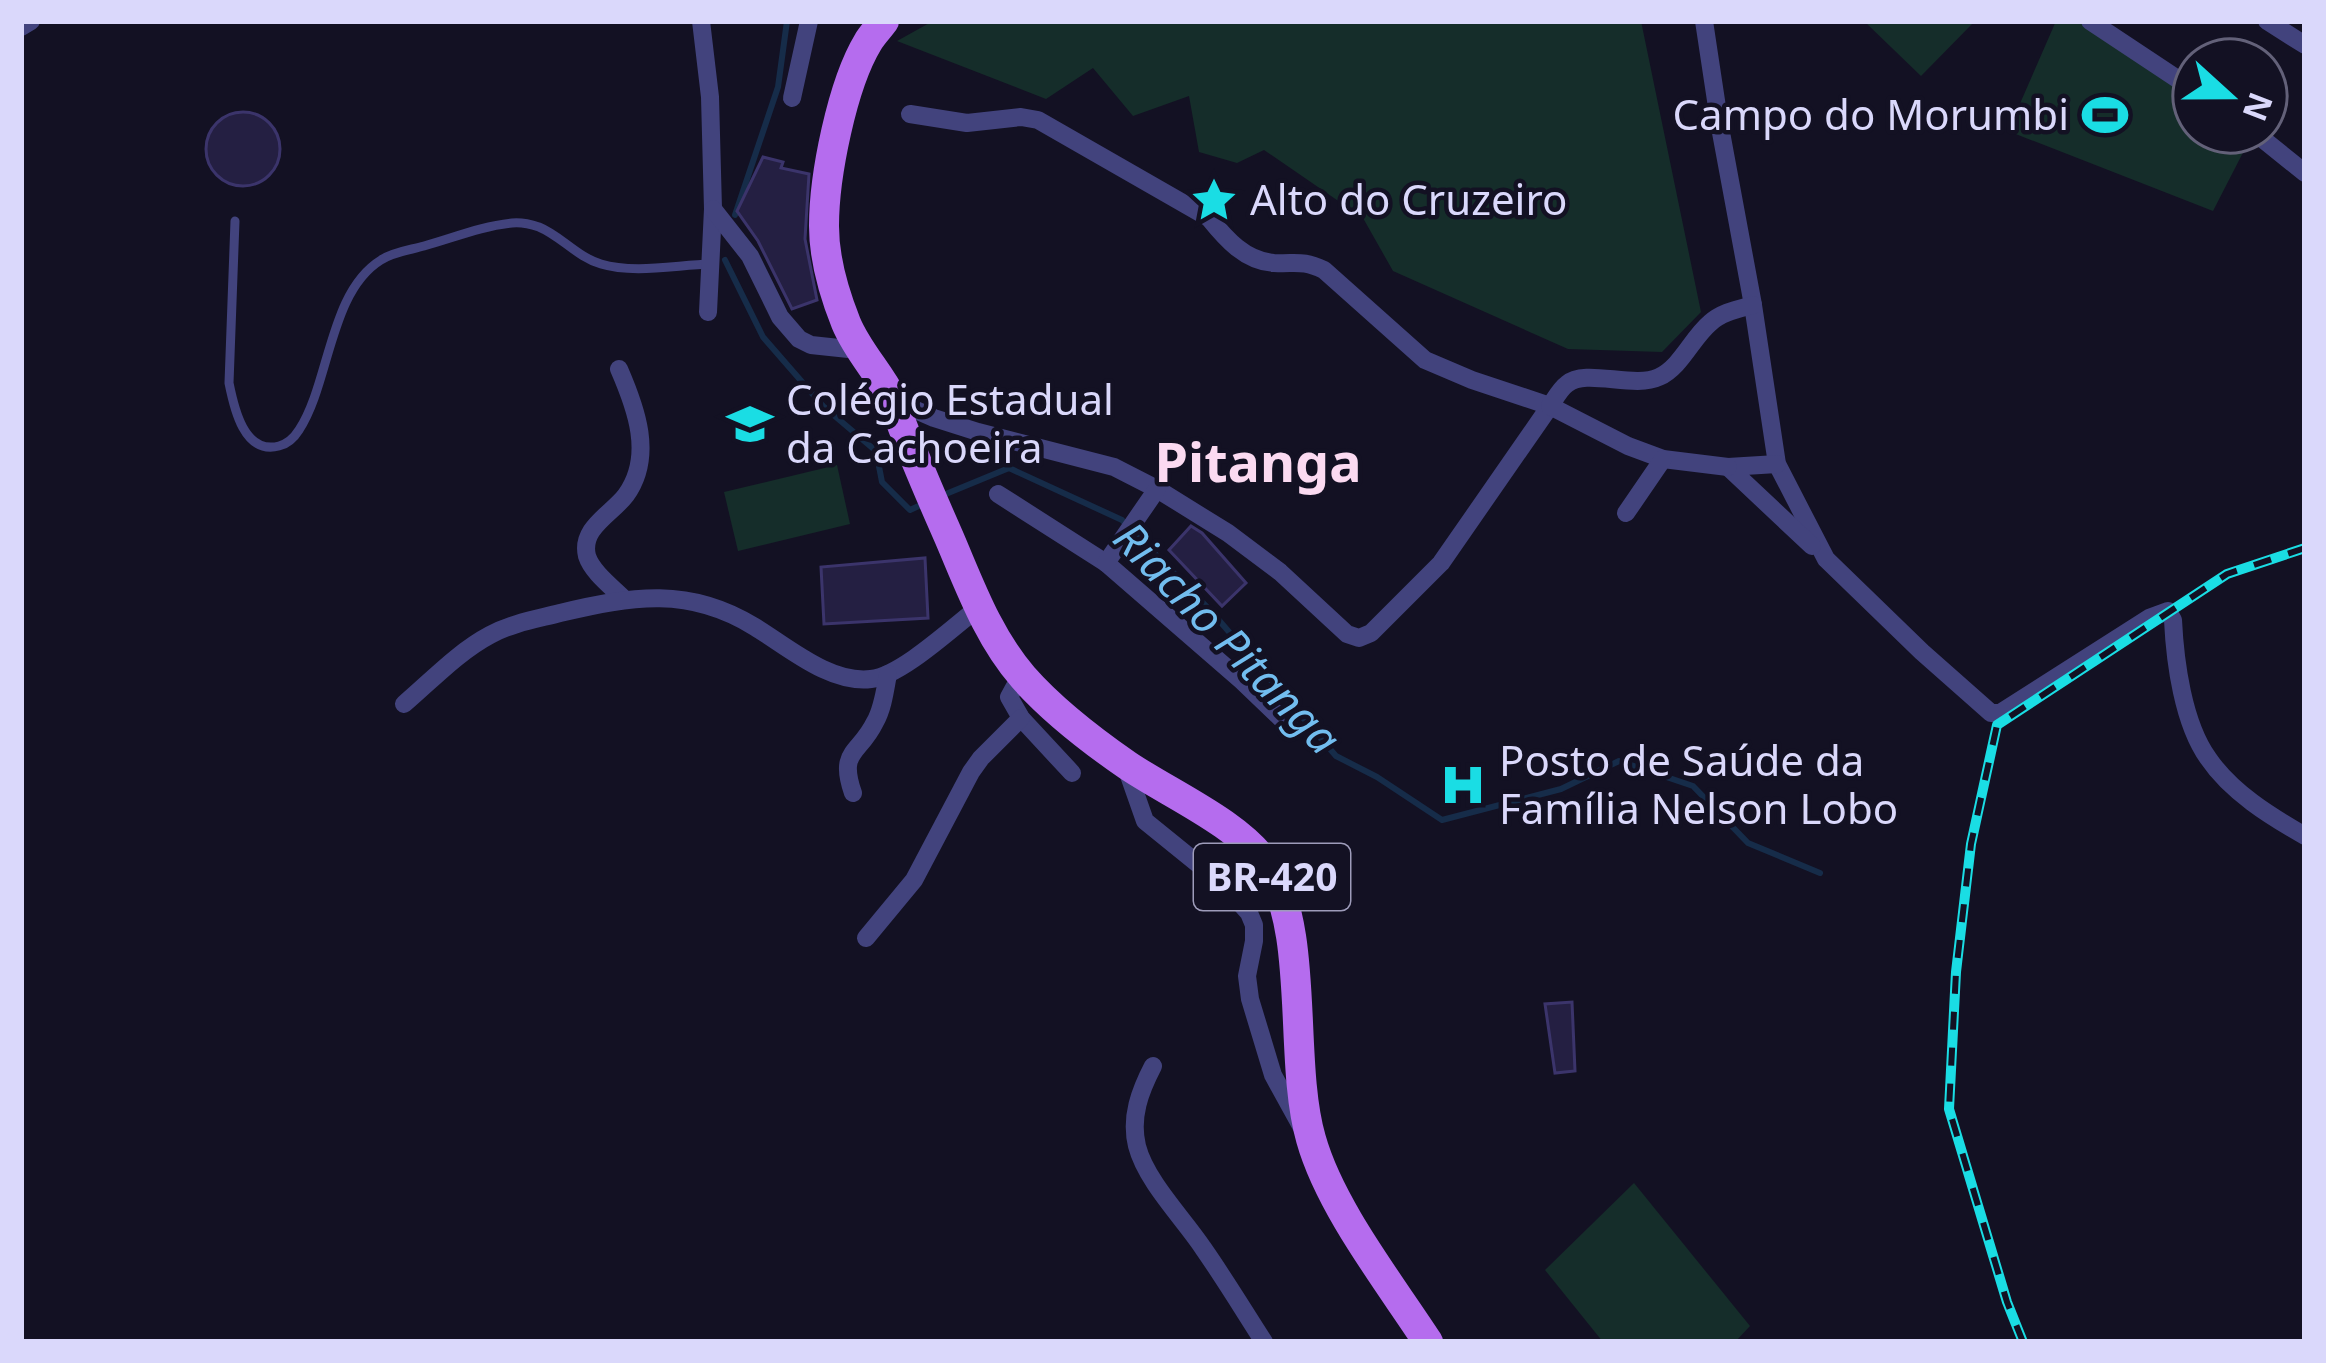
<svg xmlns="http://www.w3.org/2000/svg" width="2326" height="1363" viewBox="0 0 2326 1363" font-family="'Noto Sans',sans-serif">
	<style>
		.green { fill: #152d2a }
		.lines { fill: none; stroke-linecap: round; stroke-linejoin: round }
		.stream { stroke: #162c49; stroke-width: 6 }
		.building { fill: #241f42; stroke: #3b346b; stroke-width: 3 }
		.service { stroke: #42437d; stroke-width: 9 }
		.minor { stroke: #42437d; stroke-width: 18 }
		.primary { stroke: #b56cee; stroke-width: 30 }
		.rail-casing { stroke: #1adde4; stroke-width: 10 }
		.rail { stroke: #131123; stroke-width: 6; stroke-dasharray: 18; stroke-linecap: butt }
		.labels { text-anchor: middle; stroke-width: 9; stroke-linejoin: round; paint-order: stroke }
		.shield { fill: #131123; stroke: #9e9cba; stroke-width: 3 }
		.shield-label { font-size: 39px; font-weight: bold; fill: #dad8fb }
		.poi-label { font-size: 42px; fill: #dad8fb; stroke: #131123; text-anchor: start }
		.water-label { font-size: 45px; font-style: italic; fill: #72bdef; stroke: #131123 }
		.district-label { font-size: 54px; font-weight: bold; fill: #fbdaf1; stroke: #131123 }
	</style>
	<rect width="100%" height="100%" fill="#131123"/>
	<g class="green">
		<path d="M933 21H1641L1701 312 1662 352 1568 349 1393 271 1363 218 1264 150 1237 163 1199 152 1189 96 1133 116 1093 68 1046 99 897 41Z"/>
		<path d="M1864 21H1975L1921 76Z"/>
		<path d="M2056 21H2078L2194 99V132H2244L2251 137 2213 211 2008 131Z"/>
		<path d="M837 465 850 524 738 551 724 492Z"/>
		<path d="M1634 1183 1750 1326 1735 1342H1603L1545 1270Z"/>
	</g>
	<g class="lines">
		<g class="stream">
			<path d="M735 215 778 87 787 21"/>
			<path d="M725 260 763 337 823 406 876 451 882 482 910 510 923 504"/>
			<path d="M941 496 1009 468 1122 520 1211 611 1336 756 1377 777 1442 820 1561 789 1619 761 1693 786 1748 843 1820 873"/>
		</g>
	</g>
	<g class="building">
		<circle cx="243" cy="149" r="37"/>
		<path d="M763 157 783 162 781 168 809 174 805 239 817 300 792 309 758 241 737 211Z"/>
		<path d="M1191 526 1202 533 1246 583 1222 606 1169 550Z"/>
		<path d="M925 558 928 618 824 624 821 567Z"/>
		<path d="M1572 1002 1575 1071 1555 1073 1545 1004Z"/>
	</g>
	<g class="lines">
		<path class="service" d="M235 221 229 383C234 408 244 455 279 446 287 444 294 438 299 430 330 383 329 292 381 260 393 252 410 250 424 246 453 238 482 226 512 223 521 222 530 224 539 227 561 236 577 257 601 264 634 274 676 265 710 264"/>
		<g class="minor">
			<path d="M701 21 710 97 713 209 708 312"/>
			<path d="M1704 21 1720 127 1753 305 1777 464 1826 559 1922 652 1991 713H2000L2149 618 2168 611 2173 620C2175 662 2183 723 2208 758 2231 792 2270 816 2305 836"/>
			<path d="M2090 21 2194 90"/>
			<path d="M2267 21 2305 45"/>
			<path d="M21 27 31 21"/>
			<path d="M792 98 809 21"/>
			<path d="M2254 132 2305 173"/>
			<path d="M713 209 750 256 780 317 799 339 811 345 858 350"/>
			<path d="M619 369C636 408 654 456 626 495 612 514 580 528 587 556 592 572 612 587 624 599"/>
			<path d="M893 400 934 418 978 432 1114 467 1157 489 1228 533 1280 572 1347 634 1359 638 1371 633 1441 563 1550 406 1472 380 1425 360 1324 270C1302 260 1298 264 1274 263 1245 261 1226 239 1209 218L1038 120 1021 117 967 123 910 114"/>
			<path d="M1777 464 1728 467 1812 546"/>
			<path d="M1728 467 1663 459 1628 446 1550 406C1555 399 1560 389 1567 384 1585 368 1634 389 1659 377 1681 367 1692 338 1710 323 1722 312 1739 309 1753 305"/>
			<path d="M998 494 1106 563 1242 681 1290 727"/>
			<path d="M1626 513 1663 459"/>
			<path d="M1106 563 1157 489"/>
			<path d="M1021 675 1009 697 1021 718 1072 773"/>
			<path d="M404 704C431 681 458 652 490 635 512 623 537 619 560 613 632 596 689 586 755 627 788 647 830 684 871 679 901 676 953 627 978 608"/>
			<path d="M1126 767 1145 821 1224 885 1249 913 1254 925V941L1247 976 1250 999 1273 1075 1301 1126"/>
			<path d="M853 793C838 750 859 755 875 722 883 708 885 690 888 674"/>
			<path d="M866 938 914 880 971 772 981 758 1021 718"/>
			<path d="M1153 1066C1140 1091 1130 1117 1137 1146 1146 1181 1183 1218 1203 1248 1224 1278 1244 1311 1264 1342"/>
		</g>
		<path class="primary" d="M884 21C879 28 872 35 868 42 842 85 824 176 824 226 824 259 834 293 846 323 858 352 879 372 893 400 897 407 899 417 902 425 917 465 934 503 951 542 971 589 989 638 1023 677 1052 710 1091 740 1127 765 1168 793 1238 823 1266 864 1311 930 1288 1059 1311 1139 1330 1207 1389 1282 1428 1342"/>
		<g class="rail-casing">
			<path id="rail" d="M2023 1342 2007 1302 1949 1109 1956 972 1971 844 1997 725 2227 574 2305 548"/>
		</g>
		<use href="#rail" class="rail"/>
	</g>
	<defs>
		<g id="stadium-bare" transform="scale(3.6)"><path d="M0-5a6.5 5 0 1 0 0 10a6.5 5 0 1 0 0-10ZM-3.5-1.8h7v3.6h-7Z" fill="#1adde4" stroke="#131123" stroke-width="2.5" paint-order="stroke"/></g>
		<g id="sight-bare" transform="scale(3.6)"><path d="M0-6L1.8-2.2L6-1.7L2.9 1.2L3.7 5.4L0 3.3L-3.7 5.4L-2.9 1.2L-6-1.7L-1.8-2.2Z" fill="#1adde4" stroke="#131123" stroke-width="2.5" paint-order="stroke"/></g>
		<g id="school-bare" transform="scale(3.6)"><path d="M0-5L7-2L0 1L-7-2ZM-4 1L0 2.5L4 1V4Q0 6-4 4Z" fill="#1adde4" stroke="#131123" stroke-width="2.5" paint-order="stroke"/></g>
		<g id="hospital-bare" transform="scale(3.6)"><path d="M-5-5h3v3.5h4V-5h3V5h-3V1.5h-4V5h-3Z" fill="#1adde4" stroke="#131123" stroke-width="2.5" paint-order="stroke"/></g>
	</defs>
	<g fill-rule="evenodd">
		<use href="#stadium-bare" x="2105" y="115"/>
		<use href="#sight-bare" x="1214" y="200"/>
		<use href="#school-bare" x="750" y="424"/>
		<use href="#hospital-bare" x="1463" y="785"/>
	</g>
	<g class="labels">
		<rect class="shield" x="1194" y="844" width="156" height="66" rx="9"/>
		<g class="shield-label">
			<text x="1272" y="891">BR-420</text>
		</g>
		<g class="poi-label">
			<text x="2069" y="130" text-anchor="end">Campo do Morumbi</text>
			<text x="1250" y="215">Alto do Cruzeiro</text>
			<text x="786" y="415">Colégio Estadual<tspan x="786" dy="48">da Cachoeira</tspan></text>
			<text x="1499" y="776">Posto de Saúde da<tspan x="1499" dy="48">Família Nelson Lobo</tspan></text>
		</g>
		<g class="water-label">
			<text transform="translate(1227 638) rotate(46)" y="16">Riacho Pitanga</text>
		</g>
		<g class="district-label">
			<text x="1258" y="482">Pitanga</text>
		</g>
	</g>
	<rect width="2326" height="1363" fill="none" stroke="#dad8fb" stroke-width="48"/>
	<g transform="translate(2230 96) rotate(111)"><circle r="57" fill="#131123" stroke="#636179" stroke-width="3"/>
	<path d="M0-9L21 45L0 30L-21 45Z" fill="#1adde4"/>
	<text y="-18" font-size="33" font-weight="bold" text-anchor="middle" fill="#dad8fb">N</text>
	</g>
</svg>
